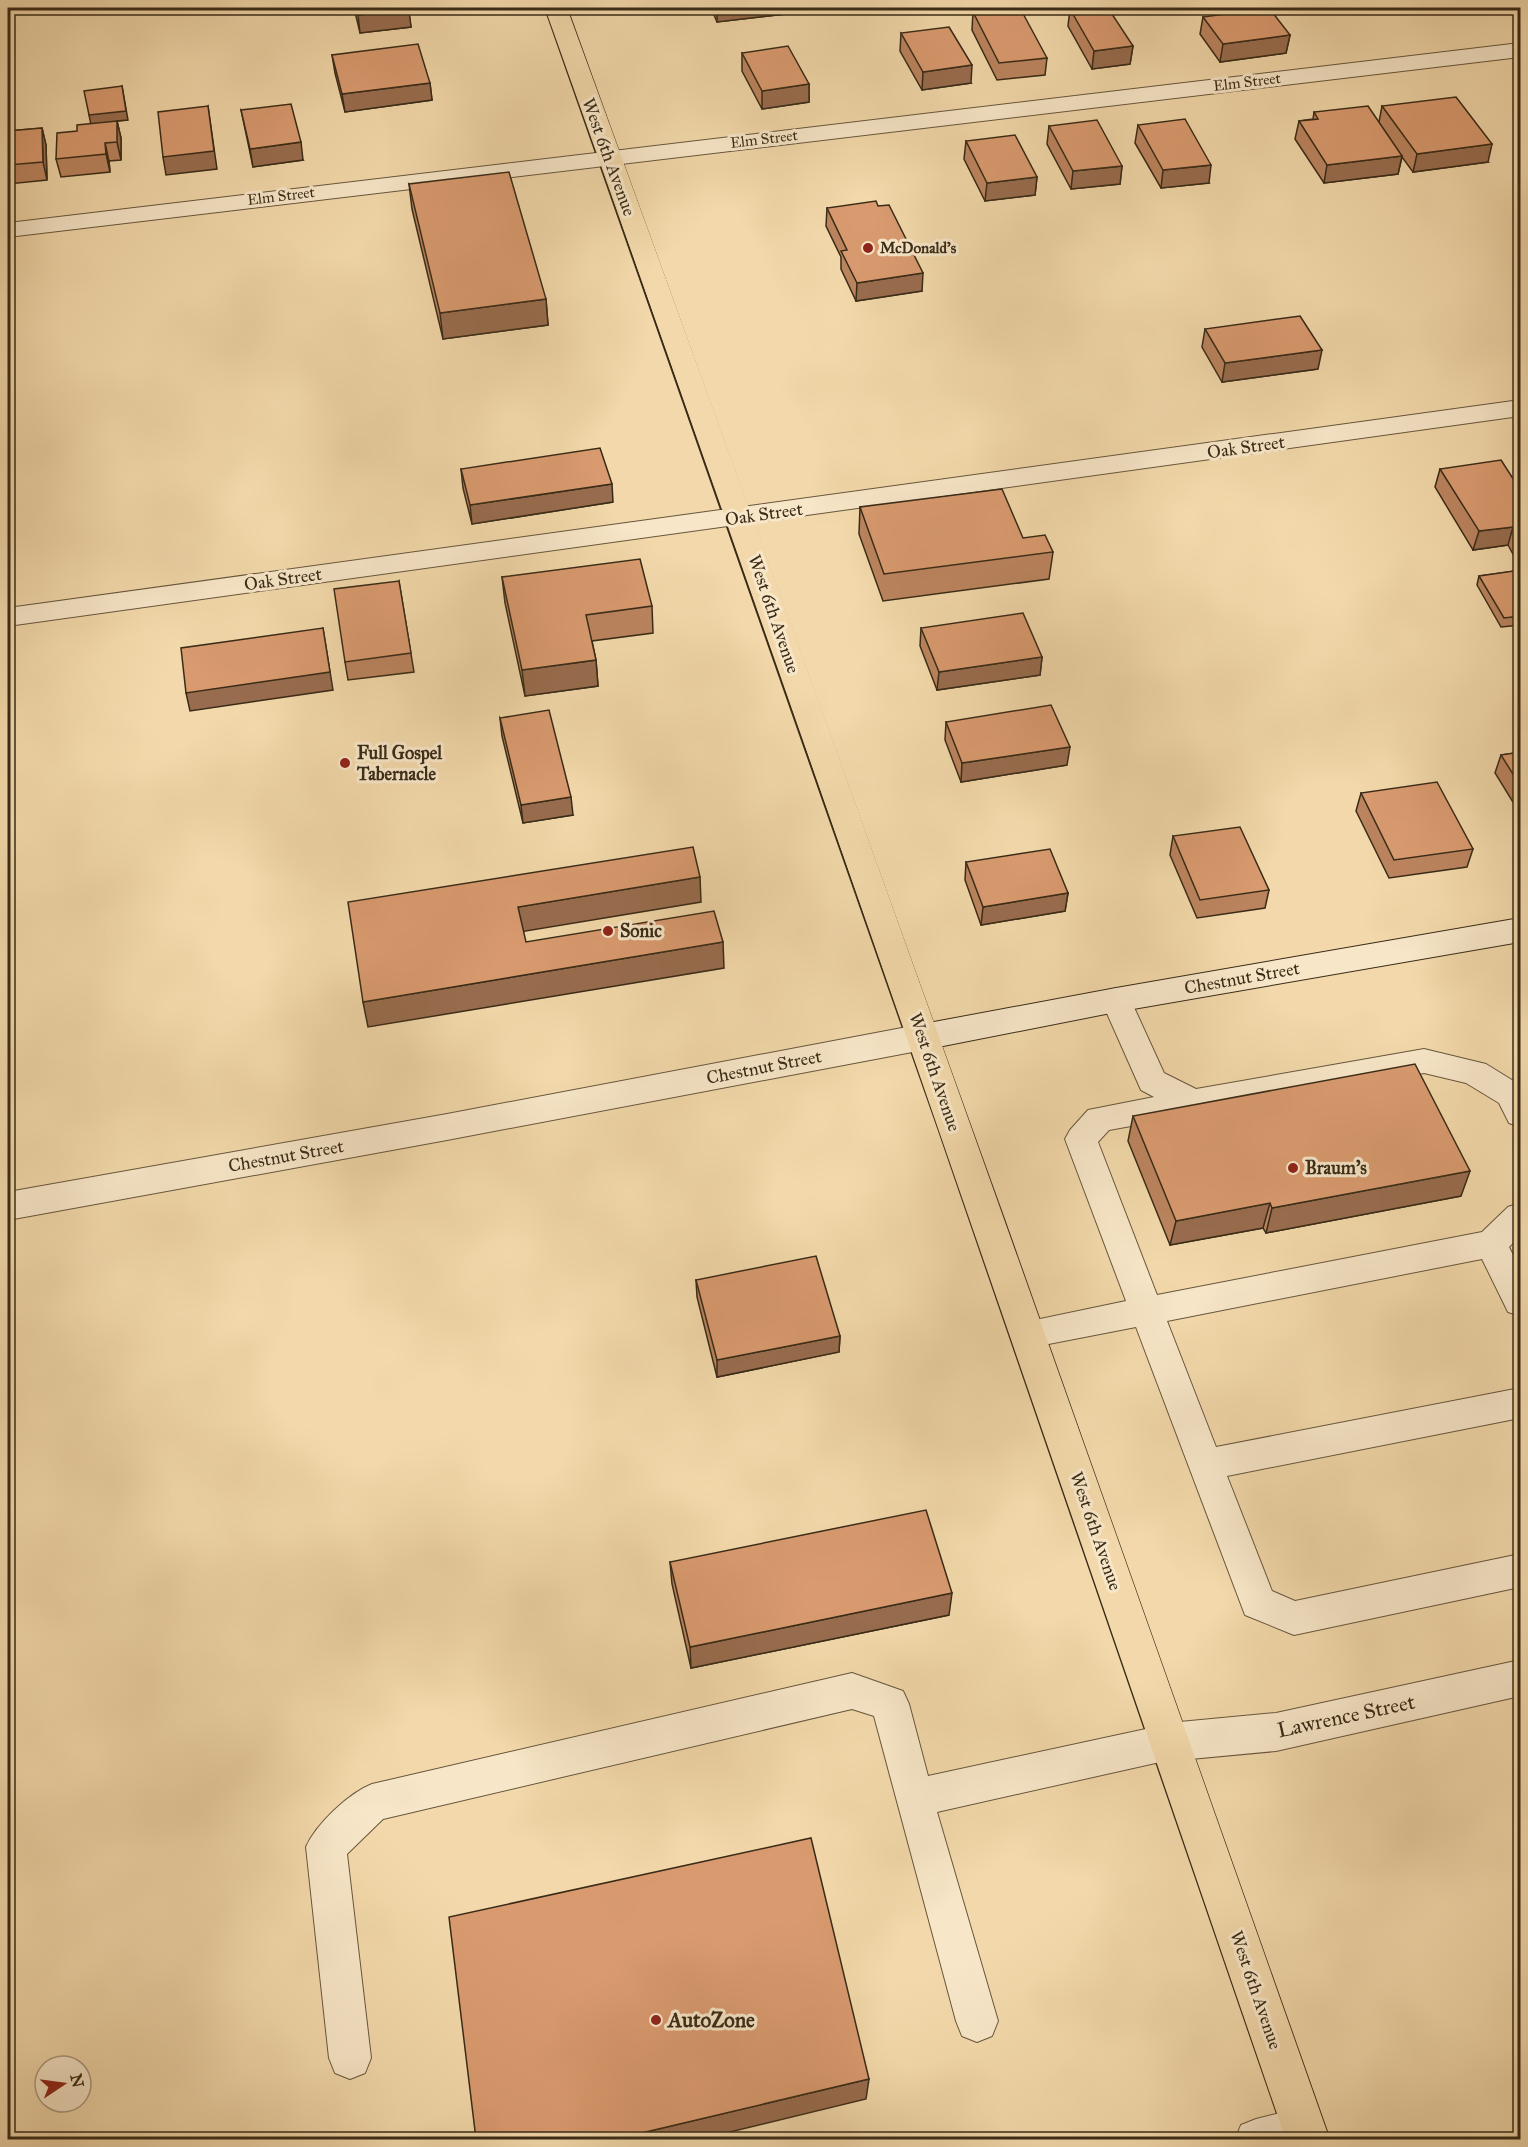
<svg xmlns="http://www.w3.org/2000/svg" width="1528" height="2147" viewBox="0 0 1528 2147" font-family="'IM FELL Great Primer',serif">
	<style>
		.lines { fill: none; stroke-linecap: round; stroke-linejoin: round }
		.lane-casing { stroke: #67563c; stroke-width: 2 }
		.street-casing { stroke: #67563c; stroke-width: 2 }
		.secondary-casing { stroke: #392b17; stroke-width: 2 }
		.primary-casing { stroke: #392b17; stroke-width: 2 }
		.lane { fill: #f7e6c8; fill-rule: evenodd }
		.street { fill: #f7e6c8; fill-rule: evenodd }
		.secondary { fill: #f7e6c8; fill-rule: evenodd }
		.primary { fill: #f2d8aa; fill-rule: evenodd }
		.wall { fill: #bb845f; stroke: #392b17; stroke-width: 1.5 }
		.shaded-wall { fill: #986c4e; stroke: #392b17; stroke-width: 1.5 }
		.building { fill: #d99a6f; stroke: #392b17; stroke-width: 1.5 }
		.poi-dot { fill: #8f2418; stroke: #f7e6c8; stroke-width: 2 }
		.labels { text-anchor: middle; stroke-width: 6; stroke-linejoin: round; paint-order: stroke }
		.far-street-label { font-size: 15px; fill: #392b17; stroke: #f7e6c8 }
		.far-poi-label { font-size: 15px; font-weight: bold; fill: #392b17; stroke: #f7e6c8; text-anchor: start }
		.street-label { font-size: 18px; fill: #392b17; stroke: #f7e6c8 }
		.poi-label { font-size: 18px; font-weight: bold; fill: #392b17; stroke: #f7e6c8; text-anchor: start }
		.near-street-label { font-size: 21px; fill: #392b17; stroke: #f7e6c8 }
		.near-poi-label { font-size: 21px; font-weight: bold; fill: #392b17; stroke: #f7e6c8; text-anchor: start }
	</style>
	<rect width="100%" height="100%" fill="#f2d8aa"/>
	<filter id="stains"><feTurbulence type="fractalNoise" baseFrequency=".00333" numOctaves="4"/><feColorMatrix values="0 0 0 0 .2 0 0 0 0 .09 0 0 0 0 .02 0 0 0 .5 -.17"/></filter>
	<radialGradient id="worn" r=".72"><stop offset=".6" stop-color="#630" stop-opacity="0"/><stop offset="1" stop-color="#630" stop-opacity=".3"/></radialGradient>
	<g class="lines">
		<g class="lane-casing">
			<g id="lane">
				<path d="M1116 988 1127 992 1164 1073 1196 1089 1424 1049 1486 1064 1520 1085V1127L1509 1123 1499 1103 1466 1083 1424 1073 1109 1130 1098 1142 1157 1295 1482 1232 1508 1207 1520 1203V1236L1509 1247 1520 1269V1316L1508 1312 1482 1259 1167 1321 1216 1447 1520 1388V1418L1227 1476 1272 1591 1295 1601 1520 1554V1587L1294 1635 1245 1615 1136 1327 1028 1348 1016 1344 1011 1334 1016 1324 1126 1301 1065 1139 1070 1130 1088 1110 1154 1097 1141 1090 1101 1000 1105 992Z"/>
				<path d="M852 1673 903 1691 909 1704 928 1776 1169 1724 1183 1729 1188 1742 1183 1755 1169 1760 937 1812 998 2021 992 2036 977 2042 962 2036 956 2021 874 1716 852 1709 383 1819 347 1854 371 2058 365 2073 350 2079 335 2073 329 2058 306 1847C316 1824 349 1793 372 1784Z"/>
				<path d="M1304 2107 1319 2113 1325 2128 1320 2140H1235L1241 2125 1256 2119Z"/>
			</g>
		</g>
		<g class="street-casing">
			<g id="street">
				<path d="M1520 43V57L8 237V223Z"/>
				<path d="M1520 400V416L8 626V608Z"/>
				<path d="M923 1024 935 1028 939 1037 935 1046 923 1050 447 1140 8 1220V1192L447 1114Z"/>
				<path d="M1520 1660V1696L1276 1751 1169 1761 1155 1756 1149 1742 1155 1728 1169 1723 1276 1713Z"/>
			</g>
		</g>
		<g class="secondary-casing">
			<path id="secondary" d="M1520 918V942L1116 1012 923 1050 911 1046 907 1037 911 1028 923 1024 1116 988Z"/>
		</g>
		<g class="primary-casing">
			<path id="primary" d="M545 8H567C827 717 1079 1428 1330 2140H1286C1042 1428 798 717 545 8Z"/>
		</g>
		<use href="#lane" class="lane"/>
		<use href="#street" class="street"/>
		<use href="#secondary" class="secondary"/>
		<use href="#primary" class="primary"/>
	</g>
	<g class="wall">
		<path d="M354 8H408L411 27 360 33Z"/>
		<path d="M711 8H838L717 22Z"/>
		<path d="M1070 9 1133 46 1130 64 1092 69 1068 26Z"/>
		<path d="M973 12 1047 58 1045 75 997 80 972 30Z"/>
		<path d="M1203 17 1290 35 1286 53 1220 62 1200 34Z"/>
		<path d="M901 33 971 83 922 90 900 51Z"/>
		<path d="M742 53 809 84V102L762 109 742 71Z"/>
		<path d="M332 55 430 83 432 100 345 112 335 73Z"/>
		<path d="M1382 106 1488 162 1413 172 1402 157 1398 174 1324 183 1295 139 1299 121 1313 119 1314 112 1379 122Z"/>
		<path d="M241 110 303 160 253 167Z"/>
		<path d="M128 120 117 121 121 138V160L109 161 110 172 61 177 56 159 77 131 91 123Z"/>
		<path d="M1138 125 1209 183 1161 188 1135 143Z"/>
		<path d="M1049 126 1122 166 1120 184 1071 189 1047 144Z"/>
		<path d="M42 128 46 145 47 180 8 184V131Z"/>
		<path d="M966 141 1037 177 1035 195 985 201 964 159Z"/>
		<path d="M409 184 546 299 548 325 443 339 412 209Z"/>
		<path d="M878 206 922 291 856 301 841 269V257L826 226 827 208Z"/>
		<path d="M1205 329 1318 369 1222 382 1202 347Z"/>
		<path d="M461 469 613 502 472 524 463 488Z"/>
		<path d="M1440 469 1521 491V555L1514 556 1508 545 1473 550 1435 487Z"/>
		<path d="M860 507 1023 538 1053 552 1049 579 883 601 859 534Z"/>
		<path d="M1521 570V625L1501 627 1477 585 1479 576Z"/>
		<path d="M502 577 652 606 653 633 592 641 596 660 598 686 525 696 505 603Z"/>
		<path d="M399 581 414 672 348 680 345 662Z"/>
		<path d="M921 628 1042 657 1040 675 937 690 920 646Z"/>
		<path d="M500 718 573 815 523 823 502 736Z"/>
		<path d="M946 722 1067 765 961 782 945 740Z"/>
		<path d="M1521 752V815L1495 773 1501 755Z"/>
		<path d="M1361 793 1473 849 1467 867 1389 878 1356 811Z"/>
		<path d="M1173 836 1269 890 1265 908 1197 918 1170 855Z"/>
		<path d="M966 862 1068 893 1065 911 981 925 965 880Z"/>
		<path d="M1133 1116 1461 1196 1266 1233 1263 1228 1170 1245 1128 1141Z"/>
		<path d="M696 1280 840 1336 839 1352 717 1377 697 1297Z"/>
		<path d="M670 1562 949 1615 691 1668 672 1584Z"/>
	</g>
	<g class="shaded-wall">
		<path d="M717 8H838L717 22Z"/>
		<path d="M409 10 411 27 360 33 358 15Z"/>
		<path d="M1290 35 1286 53 1220 62 1223 44Z"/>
		<path d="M1133 46 1130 64 1092 69 1094 51Z"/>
		<path d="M972 65 971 83 922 90 923 72Z"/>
		<path d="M430 83 432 100 345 112 342 94Z"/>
		<path d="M809 84V102L762 109V91Z"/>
		<path d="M122 86 128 120 117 121 121 138V160L117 142 91 125 89 115Z"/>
		<path d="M208 106 217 169 166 175 163 157Z"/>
		<path d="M42 128 46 145 47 180 43 162Z"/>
		<path d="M301 142 303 160 253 167 250 149Z"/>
		<path d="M105 143 109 161 110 172 106 154Z"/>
		<path d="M1492 144 1488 162 1413 172 1417 154Z"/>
		<path d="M1402 156 1398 174 1324 183 1327 165Z"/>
		<path d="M1211 165 1209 183 1161 188 1163 170Z"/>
		<path d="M1122 166 1120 184 1071 189 1073 171Z"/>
		<path d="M1037 177 1035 195 985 201 987 183Z"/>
		<path d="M923 273 922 291 856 301 857 283Z"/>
		<path d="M546 299 548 325 443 339 440 313Z"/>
		<path d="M1322 350 1318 369 1222 382 1225 363Z"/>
		<path d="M612 484 613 502 472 524 470 505Z"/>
		<path d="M1513 527 1508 545 1473 550 1479 531Z"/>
		<path d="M1520 538 1521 555 1514 556Z"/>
		<path d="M323 628 333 690 190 711 186 693Z"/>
		<path d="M1042 657 1040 675 937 690 939 672Z"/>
		<path d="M596 660 598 686 525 696 522 670Z"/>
		<path d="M1070 747 1067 765 961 782 962 763Z"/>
		<path d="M571 797 573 815 523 823 521 805Z"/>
		<path d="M700 877 701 902 520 932 518 907Z"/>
		<path d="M1068 893 1065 911 981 925 983 907Z"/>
		<path d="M723 942 724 968 368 1027 363 1002Z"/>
		<path d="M1470 1171 1461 1196 1266 1233 1272 1208Z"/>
		<path d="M1270 1203 1263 1228 1170 1245 1176 1221Z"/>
		<path d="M840 1336 839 1352 717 1377V1360Z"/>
		<path d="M952 1593 949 1615 691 1668 690 1647Z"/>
		<path d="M869 2079 866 2099 701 2139H616Z"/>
	</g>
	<g class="building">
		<path d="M356 8H408L409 10 358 15Z"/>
		<path d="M1020 8 1047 58 999 63 973 12Z"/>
		<path d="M1081 8H1108L1133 46 1094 51 1070 9Z"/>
		<path d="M1269 8 1290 35 1223 44 1203 17Z"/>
		<path d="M949 27 972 65 923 72 901 33Z"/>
		<path d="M418 44 430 83 342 94 332 55Z"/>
		<path d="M788 46 809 84 762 91 742 53Z"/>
		<path d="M122 86 126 111 89 115 84 91Z"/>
		<path d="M1456 97 1492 144 1417 154 1382 106Z"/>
		<path d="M291 104 301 142 250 149 241 110Z"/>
		<path d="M208 106 214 151 163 157 158 112Z"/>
		<path d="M1368 106 1402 156 1327 165 1299 121 1318 119 1314 112Z"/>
		<path d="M1185 119 1211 165 1163 170 1138 125Z"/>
		<path d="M1097 120 1122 166 1073 171 1049 126Z"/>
		<path d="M117 121V142L105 143 106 154 56 159 57 133 77 131V125Z"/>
		<path d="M42 128 43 162 8 165V131Z"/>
		<path d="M1015 135 1037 177 987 183 966 141Z"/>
		<path d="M509 172 546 299 440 313 409 184Z"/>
		<path d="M876 201 878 206 889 205 923 273 857 283 841 251 847 250 827 208Z"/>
		<path d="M1300 316 1322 350 1225 363 1205 329Z"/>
		<path d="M600 448 612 484 470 505 461 469Z"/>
		<path d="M1501 460 1521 491V538L1513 527 1479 531 1440 469Z"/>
		<path d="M1002 489 1023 538 1045 535 1053 552 884 574 860 507Z"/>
		<path d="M640 559 652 606 586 615 596 660 522 670 502 577Z"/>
		<path d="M1521 570V616L1504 618 1479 576Z"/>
		<path d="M399 581 411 653 345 662 334 589Z"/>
		<path d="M1023 613 1042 657 939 672 921 628Z"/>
		<path d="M323 628 330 672 186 693 181 648Z"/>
		<path d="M1051 705 1070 747 962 763 946 722Z"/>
		<path d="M549 710 571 797 521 805 500 718Z"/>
		<path d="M1521 752V787L1501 755Z"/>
		<path d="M1437 782 1473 849 1394 860 1361 793Z"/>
		<path d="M1240 827 1269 890 1200 900 1173 836Z"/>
		<path d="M693 847 700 877 518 907 526 942 714 911 723 942 363 1002 348 902Z"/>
		<path d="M1050 849 1068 893 983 907 966 862Z"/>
		<path d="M1415 1064 1470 1171 1272 1208 1270 1203 1176 1221 1133 1116Z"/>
		<path d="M816 1256 840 1336 717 1360 696 1280Z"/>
		<path d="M926 1510 952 1593 690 1647 670 1562Z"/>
		<path d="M811 1838 869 2079 616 2139H476L449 1917Z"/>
	</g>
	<g class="poi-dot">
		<circle cx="868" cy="248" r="6"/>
		<circle cx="345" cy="763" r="6"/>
		<circle cx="608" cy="931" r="6"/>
		<circle cx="1293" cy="1168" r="6"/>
		<circle cx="656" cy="2020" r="6"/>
	</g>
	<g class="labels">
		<g class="far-street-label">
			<text transform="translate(1247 82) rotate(-7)" y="5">Elm Street</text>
			<text transform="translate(764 139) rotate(-7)" y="5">Elm Street</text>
			<text transform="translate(281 196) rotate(-7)" y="5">Elm Street</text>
		</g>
		<g class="far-poi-label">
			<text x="880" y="253">McDonald's</text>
		</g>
		<g class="street-label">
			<text transform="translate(609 157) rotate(70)" y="6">West 6th Avenue</text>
			<text transform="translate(1246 447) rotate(-8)" y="6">Oak Street</text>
			<text transform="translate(764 514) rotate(-8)" y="6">Oak Street</text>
			<text transform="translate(283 579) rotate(-8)" y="6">Oak Street</text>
			<text transform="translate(774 614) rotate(71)" y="6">West 6th Avenue</text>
			<text transform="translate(1242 978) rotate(-10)" y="6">Chestnut Street</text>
			<text transform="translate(764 1067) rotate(-11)" y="6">Chestnut Street</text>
			<text transform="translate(935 1072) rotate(71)" y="6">West 6th Avenue</text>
			<text transform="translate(286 1156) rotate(-10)" y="6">Chestnut Street</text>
			<text transform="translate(1096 1531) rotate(71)" y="6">West 6th Avenue</text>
			<text transform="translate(1256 1990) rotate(71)" y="6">West 6th Avenue</text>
		</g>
		<g class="poi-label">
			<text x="357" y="759">Full Gospel<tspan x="357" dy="21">Tabernacle</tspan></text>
			<text x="620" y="937">Sonic</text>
			<text x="1305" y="1174">Braum's</text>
		</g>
		<g class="near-street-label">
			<text transform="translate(1346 1716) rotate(-12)" y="7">Lawrence Street</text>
		</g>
		<g class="near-poi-label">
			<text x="668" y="2027">AutoZone</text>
		</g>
	</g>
	<rect width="1528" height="2147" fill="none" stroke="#f2d8aa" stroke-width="30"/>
	<rect x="9" y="9" width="1510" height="2129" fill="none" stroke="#392b17" stroke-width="3"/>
	<rect x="15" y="15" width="1498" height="2117" fill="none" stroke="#392b17" stroke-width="1.5"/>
	<g transform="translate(63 2084) rotate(77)"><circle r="28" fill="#f7e6c8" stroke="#ab9b81" stroke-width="1.5"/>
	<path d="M0-4.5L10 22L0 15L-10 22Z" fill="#8f2418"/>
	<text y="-9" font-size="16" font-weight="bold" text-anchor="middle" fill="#392b17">N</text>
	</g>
	<rect width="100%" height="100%" filter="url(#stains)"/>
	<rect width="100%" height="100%" fill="url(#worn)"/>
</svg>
